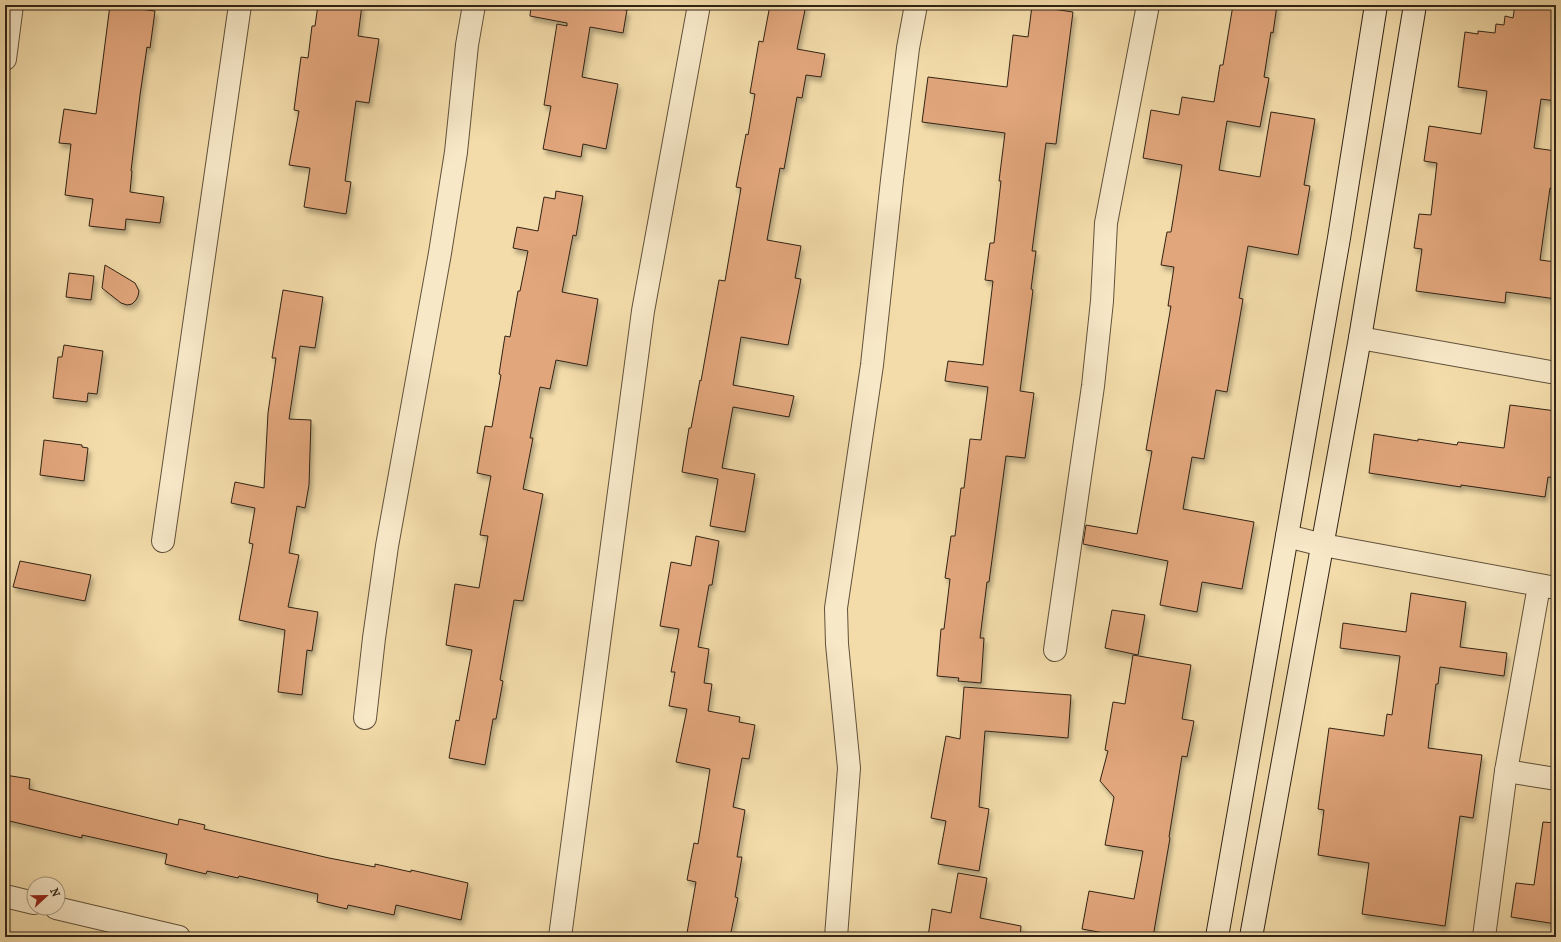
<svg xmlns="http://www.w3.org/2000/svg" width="1561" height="942" viewBox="0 0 1561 942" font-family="'IM FELL French Canon',serif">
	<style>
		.building { fill: #e2a67b; stroke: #302315; filter: url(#shadow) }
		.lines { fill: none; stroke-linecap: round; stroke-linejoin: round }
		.street-casing { stroke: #61513a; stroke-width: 24 }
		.secondary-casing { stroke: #302315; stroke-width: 24 }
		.street { stroke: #f7e8c8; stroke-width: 22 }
		.secondary { stroke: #f7e8c8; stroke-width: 22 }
	</style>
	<defs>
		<filter id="shadow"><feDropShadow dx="2.5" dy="4.5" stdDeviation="2" flood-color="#0004"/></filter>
	</defs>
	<rect width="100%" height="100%" fill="#f3dcaa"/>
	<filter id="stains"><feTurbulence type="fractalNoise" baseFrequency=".005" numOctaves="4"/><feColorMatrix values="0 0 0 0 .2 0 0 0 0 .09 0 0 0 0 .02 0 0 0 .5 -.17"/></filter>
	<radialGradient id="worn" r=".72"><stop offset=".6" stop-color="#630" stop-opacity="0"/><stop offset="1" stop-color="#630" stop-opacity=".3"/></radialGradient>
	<g class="building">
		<path d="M110 5 155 11 150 48 147 47 140 95 131 171H132L130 192 164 197 160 223 126 219 125 230 89 226 93 199 65 195 71 144 59 143 64 109 96 114Z"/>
		<path d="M318 5H362L358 36 379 39 369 103 356 101 345 181 351 182 346 214 304 207 310 168 289 165 299 111 294 110 301 57 308 58 312 26H315Z"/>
		<path d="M531 5H606V7L627 10 623 33 590 27 582 77 618 84 606 149 583 144 581 157 543 149 551 106 544 105 557 24 567 26V23L530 16Z"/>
		<path d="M770 5H806L797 49 825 54 821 77 806 75 802 98 797 97 784 169 780 168 767 240 801 246 795 278 801 279 788 345 741 337 733 385 794 396 789 417 733 407 722 468 755 474 745 532 710 526 718 479 682 472 689 428H691L700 380 701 381 719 280 725 281 741 188 736 187 746 134 748 135 755 94 750 93 759 41 763 42Z"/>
		<path d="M1233 5H1277L1273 33 1271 32 1264 77 1269 78 1260 127 1227 121 1219 170 1260 177 1271 112 1315 119 1304 185 1310 186 1298 255 1248 246 1239 298 1243 299 1227 392 1216 390 1204 459 1192 457 1183 509 1254 522 1242 589 1202 582 1197 612 1160 605 1168 561 1083 544 1086 525 1137 534 1152 451 1146 450 1171 306H1168L1174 267 1161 265 1167 232H1171L1182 165 1143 158 1151 110 1179 115 1182 97 1214 102 1220 65H1223Z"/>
		<path d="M1515 5H1555L1552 27 1556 28V101L1541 99 1534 148 1556 151V189L1550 188 1540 260 1556 262V299L1506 292 1505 303 1416 291 1422 249 1414 248 1419 214 1431 215 1437 163 1424 161 1429 126 1481 134 1487 91 1458 87 1465 32 1478 34V31L1495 33 1496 24 1504 25 1505 16 1513 18Z"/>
		<path d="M1032 6 1073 12 1056 144 1046 143 1032 251H1036L1031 289 1033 290 1020 391 1034 393 1025 458 1006 456 989 582H987L980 638H984L981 683 958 681 959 678 937 676 941 629H944L950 579 945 578 951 536H955L961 488H964L970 439 981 440 988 387 945 381 948 361 983 365 993 281 985 280 990 243H994L1001 181H999L1005 133 922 122 928 77 1007 87 1013 35 1028 37Z"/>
		<path d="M556 191 583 196 576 236 573 235 562 292 598 299 587 366 556 360 550 389 540 387 530 438H533L523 489 543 494 523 601 514 600 500 680 503 681 496 719H493L485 765 449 758 456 720 459 721 472 650 446 645 455 584 479 588 488 536 480 535 491 476 477 473 485 426 492 427 501 375 499 374 505 336 510 337 518 291H520L528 251 513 248 517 227 538 231 544 197 555 199Z"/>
		<path d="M105 265 135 283 139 291 138 296 136 300 132 304 127 305 121 303 102 288Z"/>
		<path d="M69 273 94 276 91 300 66 297Z"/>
		<path d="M283 290 323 297 315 348 300 346 289 419 311 420 309 485 305 508 297 506 289 553 299 555 288 607 318 612 312 651 307 650 302 695 278 692 285 630 239 620 253 544 249 543 255 508 231 503 235 482 264 488 268 413 276 358H272Z"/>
		<path d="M64 345 103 351 97 394 88 393 87 402 53 398 58 357H62Z"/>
		<path d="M1510 405 1556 411V478L1548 477 1545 497 1461 485V487L1369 473 1374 434 1418 441V439L1457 445 1458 442 1504 448Z"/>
		<path d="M44 440 82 445V447L88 448 84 481 40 475Z"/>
		<path d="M696 536 719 541 712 585H709L698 647 709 649 704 683 712 684 708 711 740 717 739 722 755 725 749 759 742 758 733 807 745 810 737 857H742L735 897 738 898 730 937H707L687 933 696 882 687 880 694 843 698 844 710 769 676 762 687 709 669 706 675 672H671L679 629 660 626 671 562 691 566Z"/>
		<path d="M20 561 91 575 85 601 13 587Z"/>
		<path d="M1411 593 1466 602 1460 647 1507 653 1504 676 1440 667 1438 684H1436L1428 748 1482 755 1473 818 1460 816 1445 926 1362 914 1369 863 1318 855 1324 810 1318 809 1329 728 1384 736 1387 714 1392 715 1400 656 1340 648 1343 623 1406 632Z"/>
		<path d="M1112 610 1145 615 1138 655 1105 648Z"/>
		<path d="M1133 655 1191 665 1182 719 1194 721 1187 757 1182 756 1169 837 1170 838 1153 937H1126L1082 929 1089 891 1134 899 1143 851 1105 845 1114 797 1100 781 1108 751 1105 750 1113 702 1125 704Z"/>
		<path d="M964 687 1071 695 1068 738 985 731 979 807 989 809 979 871 938 864 946 821 931 818 946 736 960 739Z"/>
		<path d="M5 775 30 779 29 789 178 825 179 819 205 825 204 829 329 858 375 867V864L411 872V870L468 883 461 920 396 905 394 915 348 905 347 909 317 902 318 894 239 876 238 878 207 871 206 874 165 864 167 854 82 835V838L5 820Z"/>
		<path d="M1543 822 1556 823V924L1511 917 1516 883 1534 885Z"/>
		<path d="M958 873 987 878 980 918 1021 926 1020 937H928L932 909 951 913Z"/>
	</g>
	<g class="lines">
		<g class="street-casing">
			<g id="street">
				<path d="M5 59 12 5"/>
				<path d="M1360 338 1556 373"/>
				<path d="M1287 536 1323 545 1556 588"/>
				<path d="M163 541 240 5"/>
				<path d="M1055 650 1093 386 1102 301 1106 223 1148 5"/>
				<path d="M365 718 374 638 387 546 440 253 456 152 467 45 474 5"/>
				<path d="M1506 771 1556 779"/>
				<path d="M5 896 34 903"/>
				<path d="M56 908 179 937"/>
				<path d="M560 937 643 311 699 5"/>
				<path d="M836 937 849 768 837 644 836 608 872 365 892 180 908 48 916 5"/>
				<path d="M1484 937 1506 771 1539 586"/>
			</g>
		</g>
		<g class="secondary-casing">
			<g id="secondary">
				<path d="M1217 937 1339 238 1376 5"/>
				<path d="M1251 937 1360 338 1415 5"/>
			</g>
		</g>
		<use href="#street" class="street"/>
		<use href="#secondary" class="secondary"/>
	</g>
	<rect width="1561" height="942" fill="none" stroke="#f3dcaa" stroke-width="20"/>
	<rect x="6" y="6" width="1549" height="930" fill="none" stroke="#302315" stroke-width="2"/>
	<rect x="10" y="10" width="1541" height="922" fill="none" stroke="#302315"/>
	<g transform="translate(46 896) rotate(68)"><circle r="19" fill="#f7e8c8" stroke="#a79980"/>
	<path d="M0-3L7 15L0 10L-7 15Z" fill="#8f2418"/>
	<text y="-6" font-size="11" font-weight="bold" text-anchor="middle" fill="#302315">N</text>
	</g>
	<rect width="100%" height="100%" filter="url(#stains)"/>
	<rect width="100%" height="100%" fill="url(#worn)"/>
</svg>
